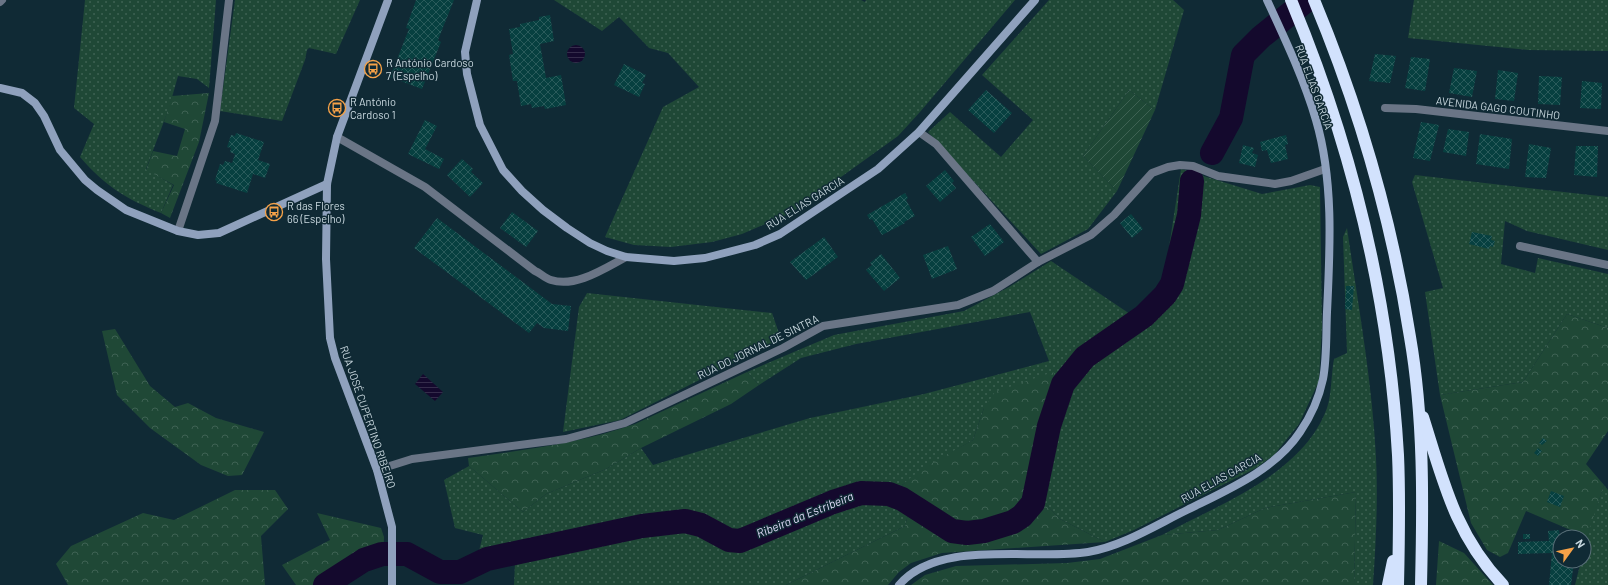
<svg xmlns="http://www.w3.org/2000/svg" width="1608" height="585" viewBox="0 0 1608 585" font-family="Barlow,sans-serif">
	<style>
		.grass { fill: url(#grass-dots) }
		.forest { fill: url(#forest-crowns) }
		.garden { fill: url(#garden-furrows) }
		.water { fill: url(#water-rules) }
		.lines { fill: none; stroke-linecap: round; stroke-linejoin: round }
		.river { stroke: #14092d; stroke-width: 24 }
		.building { fill: url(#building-cross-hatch) }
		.street { stroke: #6a7586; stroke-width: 8 }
		.secondary { stroke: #8fa1bd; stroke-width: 8 }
		.highway { stroke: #d2e2fd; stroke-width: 12 }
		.labels { text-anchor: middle; stroke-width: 3; stroke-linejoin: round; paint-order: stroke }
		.poi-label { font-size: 11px; fill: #c9d8df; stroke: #102a35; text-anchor: start }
		.street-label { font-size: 11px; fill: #c9d8df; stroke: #102a35 }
		.water-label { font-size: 12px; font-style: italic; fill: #dfdaf7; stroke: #102a35 }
	</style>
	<defs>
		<pattern id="grass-dots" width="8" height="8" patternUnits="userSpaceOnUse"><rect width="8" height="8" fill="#1f4836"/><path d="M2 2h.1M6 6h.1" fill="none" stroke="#3e6253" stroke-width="1.8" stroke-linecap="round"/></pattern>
		<pattern id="forest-crowns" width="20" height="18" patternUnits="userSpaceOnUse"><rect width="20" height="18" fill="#1f4836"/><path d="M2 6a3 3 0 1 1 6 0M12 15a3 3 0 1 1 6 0" fill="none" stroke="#3e6253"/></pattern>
		<pattern id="garden-furrows" width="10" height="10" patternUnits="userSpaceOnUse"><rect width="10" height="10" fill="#1f4836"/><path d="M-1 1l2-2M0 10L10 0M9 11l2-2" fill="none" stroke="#3e6253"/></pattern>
		<pattern id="water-rules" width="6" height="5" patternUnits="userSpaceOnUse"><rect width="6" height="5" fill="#14092d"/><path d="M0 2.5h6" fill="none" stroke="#352c4b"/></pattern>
		<pattern id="building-cross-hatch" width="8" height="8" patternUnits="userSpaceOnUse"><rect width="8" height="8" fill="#074040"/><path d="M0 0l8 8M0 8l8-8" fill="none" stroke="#2a5b5b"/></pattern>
	</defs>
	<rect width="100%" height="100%" fill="#102a35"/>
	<g class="grass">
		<path d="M85 0H216L209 88 197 79 178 76 169 108 146 169 173 185 161 213C126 199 105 186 80 157L94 124 74 108Z"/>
		<path d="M235 0H360L336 54 309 48 307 50 305 60 282 121 220 111Z"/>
		<path d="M554 0H861L865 2 866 0H1015L920 112 898 136 791 213 742 234 712 242 671 247 634 245 605 237 663 107 699 87 668 53 649 48 619 17 602 31Z"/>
		<path d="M1049 0H1173L1184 10 1155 110 1129 90 1083 156 1117 191 1088 229 1041 254 928 132 950 112 1001 157 1033 120 982 75Z"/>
		<path d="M1414 0H1608V51L1528 50 1408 38Z"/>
		<path d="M1181 169 1262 194 1310 185 1320 187 1322 326 1319 381 1299 424 1274 455 1256 468 1134 530 1105 542 1060 519 1038 496 1040 476 984 408 973 440 930 465 898 488 910 507 905 526 786 585H514L515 563 443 575 402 558V543L444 565 477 559 483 535 455 528 444 480 469 466 523 512 546 494 606 469 641 448 653 465 810 418 924 394 1049 361 1030 312 856 344 801 358 759 385 747 372 834 335 964 311 1009 287 1051 261 1133 316 1157 295 1164 280Z"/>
		<path d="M1415 175 1608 197V250L1527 231 1505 221 1501 264 1535 273 1538 258 1608 274V328L1567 314 1523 382 1440 395 1425 292 1443 288 1412 182Z"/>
		<path d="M1347 228C1358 304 1372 380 1376 457 1378 500 1376 542 1373 585H1354L1356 492 1265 508 1218 530 1162 535C1220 504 1303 474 1327 408 1332 393 1331 374 1334 359L1347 353 1343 237Z"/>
		<path d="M587 293 772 313 781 339 620 420 563 432 579 307Z"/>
		<path d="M1604 485 1608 490V585H1575L1581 561H1584C1584 535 1596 510 1604 485Z"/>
	</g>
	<g class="forest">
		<path d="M209 93 199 142 170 218 161 213 174 185 146 170 153 151 177 156 185 129 164 122 172 96Z"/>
		<path d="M1567 314 1608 328V431L1586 464 1604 485 1587 537 1526 511 1508 553 1500 557 1487 550 1471 523 1440 395 1523 382Z"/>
		<path d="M115 329 150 386 175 407 188 403 216 418 264 432 242 475 228 476 201 465 150 428 117 395 102 331Z"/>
		<path d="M747 372 759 385 731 404 641 448 606 469 546 494 523 512 469 466 468 458C524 450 581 443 635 424Z"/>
		<path d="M1053 372 1064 391 1040 476 1038 496 1060 519 1105 542 942 553 911 563 899 572 888 585H786L905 526 910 507 891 499C907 473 947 455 973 440L984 408 995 392Z"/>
		<path d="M235 490H275L288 509 261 536 265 585H68L56 564 71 546 143 513 174 520Z"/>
		<path d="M1356 492 1354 585H911L925 575 956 566 1067 563 1100 559 1162 535 1218 530 1265 508Z"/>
		<path d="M317 513 381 528 384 537 383 560 366 566 338 585H296L282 565 330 540Z"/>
		<path d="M1439 541 1464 553 1493 585H1436Z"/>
	</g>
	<path class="garden" d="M1129 90 1155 110 1117 191 1083 156Z"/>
	<g class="water">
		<circle cx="576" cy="54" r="9"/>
		<path d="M423 374 443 392 435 401 415 384Z"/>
	</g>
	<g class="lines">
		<g class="river">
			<path d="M1212 153 1231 118 1243 55 1261 37 1307 0"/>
			<path d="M325 585 364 560 382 554H407L440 572H460L487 559 642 526 685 521 701 525 729 540 740 541 833 502 861 493 889 494 902 499 952 531 967 533 984 531 1013 522 1022 516 1033 503 1049 426 1063 384 1085 357 1144 316 1165 295 1172 284 1189 215 1192 181"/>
		</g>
	</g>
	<g class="building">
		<path d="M416 0H454L438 40 441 42 422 89 390 77 409 29 406 28Z"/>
		<path d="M550 15 554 41 540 44 546 78 561 75 566 105 545 109 544 106 532 108 531 104 521 106 517 81H513L509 55 513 54 509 29 520 27V24L539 20V17Z"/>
		<path d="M1375 54 1396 56 1390 83 1369 81Z"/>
		<path d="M1411 57 1430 59 1425 91 1405 88Z"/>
		<path d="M624 64 646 75 642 83 645 84 639 97 614 85Z"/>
		<path d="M1454 68 1477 71 1472 97 1449 93Z"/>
		<path d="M1498 70 1518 73 1514 101 1495 99Z"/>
		<path d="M1539 76 1562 77 1560 105 1538 104Z"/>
		<path d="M1582 81 1602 83 1601 109 1580 108Z"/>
		<path d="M986 90 1012 113 994 133 968 110Z"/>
		<path d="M425 120 437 126 425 149 444 159 439 169 408 154Z"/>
		<path d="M1421 122 1439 125 1430 161 1413 158Z"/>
		<path d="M1448 129 1469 132 1466 156 1443 152Z"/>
		<path d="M236 133 264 142 258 160 270 164 265 178 253 174 247 193 216 183 217 181 215 180 220 164 223 165 225 161 232 163 235 154 230 152 231 148 227 147 231 135 235 136Z"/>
		<path d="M1480 134 1512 139 1509 169 1476 164Z"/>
		<path d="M1286 135 1288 144 1285 145 1288 159 1271 163 1267 150 1262 151 1260 142Z"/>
		<path d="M1529 144 1551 148 1546 178 1525 177Z"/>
		<path d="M1243 145 1254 148 1252 153 1258 155 1255 167 1239 163Z"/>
		<path d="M1576 146H1598L1597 177 1574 175Z"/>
		<path d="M462 159 473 169 471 172 483 183 470 197 447 175Z"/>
		<path d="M945 170 954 181 952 183 956 188 940 202 926 186Z"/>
		<path d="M905 193 908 198 906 200 915 216 904 222 905 223 882 235 872 219 870 220 867 215Z"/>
		<path d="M512 212 538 231 526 247 500 228Z"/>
		<path d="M1131 214 1143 229 1132 238 1120 223Z"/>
		<path d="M437 218 552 304 571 306 568 331 544 328 537 323 529 333 414 248Z"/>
		<path d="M990 224 1004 242 985 256 971 237Z"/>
		<path d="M1472 232 1492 236 1491 240 1495 241 1493 247 1490 246 1489 249 1469 244Z"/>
		<path d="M824 237 838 257 806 280 790 262Z"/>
		<path d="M948 246 957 269 932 279 923 255Z"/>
		<path d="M881 254 900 278 884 291 866 270 872 265 870 263Z"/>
		<path d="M1346 286H1354L1352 310 1345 309Z"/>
		<path d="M1543 438 1547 441 1542 445 1539 443Z"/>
		<path d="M1538 448 1542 451 1538 456 1534 453Z"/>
		<path d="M1551 491 1564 496 1560 507 1547 502Z"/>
		<path d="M1559 530 1560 536H1577L1560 537V561H1574L1571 585H1549L1552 553 1518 554V542L1549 541 1548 531Z"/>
		<rect x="1523" y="534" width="7" height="5"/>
	</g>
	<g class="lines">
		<g class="street">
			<path d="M0 2 2 0"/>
			<path d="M1385 108 1416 109 1608 131"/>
			<path d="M919 132 936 144 1038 262"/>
			<path d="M337 137 425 187 535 271C540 273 545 278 551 280 576 288 605 268 626 257"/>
			<path d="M178 231 215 121 229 0"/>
			<path d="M1520 246 1608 265"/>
			<path d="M377 470 412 459 566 439 625 423 783 348 823 326 958 305 993 291 1038 262 1091 235 1114 215 1152 173 1168 167 1180 165 1193 166 1218 176 1275 184 1291 181 1325 169"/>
		</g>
		<g class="secondary">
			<path d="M388 0 337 137 327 184 326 259 330 338 335 358 377 470 392 527V585"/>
			<path d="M477 0 465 52 467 74 480 125 503 170 522 191 543 210 567 228 590 243 607 251 626 257 674 261 705 258 755 245 780 234 878 169 919 132 1035 0"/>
			<path d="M0 88 22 93 35 103 44 116 60 150 85 180 97 190 126 210 178 231 198 235 219 233 327 184"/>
			<path d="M899 585C939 538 1032 561 1088 552 1123 546 1156 525 1187 510 1227 490 1275 470 1300 432 1311 416 1319 398 1323 379 1327 358 1326 334 1327 312 1330 250 1334 181 1316 120 1304 79 1285 39 1267 0"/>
		</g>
		<g class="highway">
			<path d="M1291 0C1351 144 1389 298 1398 455 1400 498 1399 542 1398 585"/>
			<path d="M1314 0C1359 108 1392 221 1410 337 1424 418 1423 503 1421 585"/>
			<path d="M1423 417C1443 480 1455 535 1503 585"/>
			<path d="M1388 585 1393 561"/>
		</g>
	</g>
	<defs>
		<g id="bus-ring" transform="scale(0.9)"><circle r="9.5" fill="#102a35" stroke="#f6a248" stroke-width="1.5"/><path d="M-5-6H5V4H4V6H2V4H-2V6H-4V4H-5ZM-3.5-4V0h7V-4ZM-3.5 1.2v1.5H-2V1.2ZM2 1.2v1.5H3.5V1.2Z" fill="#f6a248"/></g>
	</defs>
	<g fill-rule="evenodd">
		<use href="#bus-ring" x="373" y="69"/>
		<use href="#bus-ring" x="337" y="108"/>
		<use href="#bus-ring" x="274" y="212"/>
	</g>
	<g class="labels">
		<g class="poi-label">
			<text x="386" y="67">R António Cardoso<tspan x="386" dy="13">7 (Espelho)</tspan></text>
			<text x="350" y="106">R António<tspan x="350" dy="13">Cardoso 1</tspan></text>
			<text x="287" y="210">R das Flores<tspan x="287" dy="13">66 (Espelho)</tspan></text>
		</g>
		<g class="street-label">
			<text transform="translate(1314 87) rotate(70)" y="4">RUA ELIAS GARCIA</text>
			<text transform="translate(1498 108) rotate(7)" y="4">AVENIDA GAGO COUTINHO</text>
			<text transform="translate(805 203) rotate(-32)" y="4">RUA ELIAS GARCIA</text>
			<text transform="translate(758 347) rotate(-26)" y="4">RUA DO JORNAL DE SINTRA</text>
			<text transform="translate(368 417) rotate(71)" y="4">RUA JOSÉ CUPERTINO RIBEIRO</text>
			<text transform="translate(1221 478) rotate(-29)" y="4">RUA ELIAS GARCIA</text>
		</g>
		<g class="water-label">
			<text transform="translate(805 515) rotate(-22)" y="4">Ribeira da Estribeira</text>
		</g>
	</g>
	<g transform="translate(1572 549) rotate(57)"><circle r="19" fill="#102a35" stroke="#5a7079"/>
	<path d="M0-3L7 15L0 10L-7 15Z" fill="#f6a248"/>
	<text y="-6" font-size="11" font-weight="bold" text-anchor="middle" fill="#c9d8df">N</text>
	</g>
</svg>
